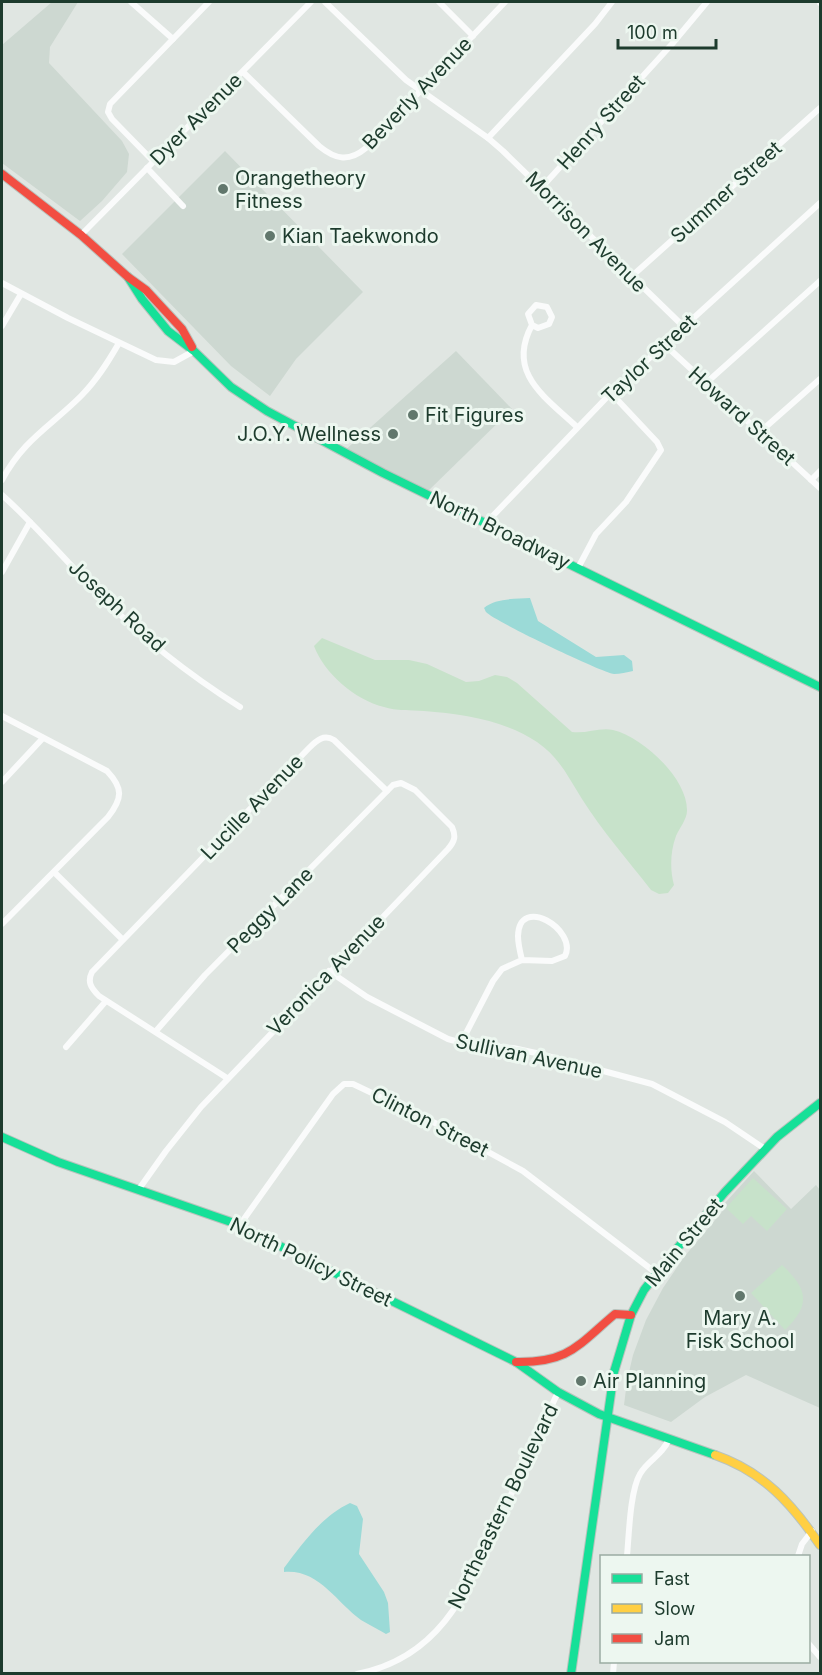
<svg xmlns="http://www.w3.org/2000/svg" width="822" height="1675" viewBox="0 0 822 1675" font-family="Inter,sans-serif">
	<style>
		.built { fill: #cdd8d1 }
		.green { fill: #c7e2ca }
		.water { fill: #9bdad7 }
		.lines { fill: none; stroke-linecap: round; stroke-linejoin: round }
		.fast-casing { stroke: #b9c3bd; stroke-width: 10 }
		.slow-casing { stroke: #b9c3bd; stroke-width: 10 }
		.jam-casing { stroke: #b9c3bd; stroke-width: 10 }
		.street { stroke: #fafbfb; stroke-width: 6 }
		.fast { stroke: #16e098; stroke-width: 8 }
		.slow { stroke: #ffcf43; stroke-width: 8 }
		.jam { stroke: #f24e42; stroke-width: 8 }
		.poi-dot { fill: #61776c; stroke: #edf7f0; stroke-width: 2 }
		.labels { text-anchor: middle; stroke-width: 6; stroke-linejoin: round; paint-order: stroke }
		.street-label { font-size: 20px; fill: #1d3b2d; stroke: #edf7f0 }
		.poi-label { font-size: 20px; fill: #1d3b2d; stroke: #edf7f0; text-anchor: start }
	</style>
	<rect width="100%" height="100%" fill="#e0e6e2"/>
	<g class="built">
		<path d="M52 2H78L50 47 49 63 122 141 129 154 127 172 102 201 80 221 2 163V45Z"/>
		<path d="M225 151 363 292 296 359 270 396 231 366 122 254Z"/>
		<path d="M456 351 512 409 426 493 343 452Z"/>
		<path d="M754 1171 791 1209 816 1185 820 1190V1408L746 1375 705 1397 671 1422 624 1405 627 1381 633 1355 646 1320 663 1288 684 1257 726 1207 724 1204Z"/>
	</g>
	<g class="green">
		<path d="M322 638 375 660H409L427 664 466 682 479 681 495 675 507 677 517 683 572 732C586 734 600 727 613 730 643 737 688 779 687 811 687 819 679 829 676 836 670 852 670 871 674 885L668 893 659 894 651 890C628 860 602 831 582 799 568 777 560 758 537 742 504 720 463 714 424 711 411 710 396 711 384 707 355 700 324 673 314 646Z"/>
		<path d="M753 1178 787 1209 767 1231 751 1216 743 1224 726 1208Z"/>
		<path d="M782 1265C808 1289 811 1305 785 1330L751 1293Z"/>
	</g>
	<g class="water">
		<path d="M530 598 538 621 596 657 624 655 632 661 633 671C627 672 620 674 614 674 601 672 494 621 486 612 485 611 485 609 484 608 495 598 516 599 530 598Z"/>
		<path d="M350 1503 357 1506 363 1519 359 1554 384 1592 388 1603 390 1632 386 1634C378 1629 369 1625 361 1620 336 1602 319 1569 284 1572V1568C302 1544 322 1516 350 1503Z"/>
	</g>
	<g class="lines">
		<g class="fast-casing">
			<g id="fast">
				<path d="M128 277 142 299 168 331 194 351 231 387 267 411 383 473 820 687"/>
				<path d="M2 1137 58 1162 231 1222 516 1362 558 1392 599 1414 715 1455"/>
				<path d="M571 1674 614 1372 631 1315 644 1290 663 1265 725 1192 777 1137 820 1103"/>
			</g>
		</g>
		<g class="slow-casing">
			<path id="slow" d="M715 1455C764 1472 792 1504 820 1545"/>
		</g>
		<g class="jam-casing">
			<g id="jam">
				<path d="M2 174 81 235 128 277 146 290 182 329 192 347"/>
				<path d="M516 1362C569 1363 578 1345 615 1314L631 1315"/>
			</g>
		</g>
		<g class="street">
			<path d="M131 2 173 39"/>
			<path d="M325 2 406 80 488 138 503 151 683 326"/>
			<path d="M439 2 473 36"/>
			<path d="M820 2V3"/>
			<path d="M243 72 319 146C336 160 349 162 366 148L505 2"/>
			<path d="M488 138 595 24 612 2"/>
			<path d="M153 161 112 119 108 112 110 104 209 2"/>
			<path d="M147 168 183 206"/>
			<path d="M542 187 672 44 707 2"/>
			<path d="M81 235 311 2"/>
			<path d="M632 276 820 108"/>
			<path d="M2 283 68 318 156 360 174 362 194 351"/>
			<path d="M532 325 538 328 549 324 552 317 547 307 536 305 528 314 532 325C506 373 545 397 577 427"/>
			<path d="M2 326 21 294"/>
			<path d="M664 344 820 488"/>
			<path d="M705 384 820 281"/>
			<path d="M759 433 820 379"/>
			<path d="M2 480C23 440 51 426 81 396 97 380 108 362 119 343"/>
			<path d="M811 480 820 471"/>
			<path d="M2 495C37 526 67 563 101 596 142 638 191 676 240 707"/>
			<path d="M486 523 611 393 820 203"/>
			<path d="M578 568 596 534 626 502 661 450 657 442 611 393"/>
			<path d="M2 572 30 522"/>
			<path d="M2 716 107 771C123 788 123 798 108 817L2 924"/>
			<path d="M2 782 43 738"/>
			<path d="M54 872 122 939"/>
			<path d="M329 971 367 997 448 1039 469 1045 513 1048 536 1053 652 1084 725 1122 765 1149"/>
			<path d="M461 1043 493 981 502 969 522 960 552 961 565 956C578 930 519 894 518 936 518 944 520 952 522 960"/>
			<path d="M66 1047 106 1001"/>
			<path d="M227 1078 99 996C91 988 87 982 92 972L309 748C317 740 324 734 334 740L387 791"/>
			<path d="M139 1189 166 1151 201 1107 448 849C455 841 456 836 452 827L415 790 401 783 393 785 205 975 156 1031"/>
			<path d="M239 1226 333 1094 344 1084H353L435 1123 523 1171 656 1273"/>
			<path d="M627 1556C629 1535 630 1491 640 1474 648 1460 662 1456 669 1439"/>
			<path d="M798 1556 802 1544 812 1531"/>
			<path d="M808 1643 820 1657"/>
			<path d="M357 1674C445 1657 470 1584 503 1512 521 1472 540 1432 558 1392"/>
			<path d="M613 1674 614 1662"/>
		</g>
		<use href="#fast" class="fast"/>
		<use href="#slow" class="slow"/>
		<use href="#jam" class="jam"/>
	</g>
	<g class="poi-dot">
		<circle cx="223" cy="189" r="6"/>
		<circle cx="270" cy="236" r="6"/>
		<circle cx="413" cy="415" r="6"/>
		<circle cx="393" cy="434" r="6"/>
		<circle cx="740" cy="1296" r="6"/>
		<circle cx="581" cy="1381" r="6"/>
	</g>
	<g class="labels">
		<g class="street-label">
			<text transform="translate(417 93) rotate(-46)" y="7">Beverly Avenue</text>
			<text transform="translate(196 119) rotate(-45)" y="7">Dyer Avenue</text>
			<text transform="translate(601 122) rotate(-48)" y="7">Henry Street</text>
			<text transform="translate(726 192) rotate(-42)" y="7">Summer Street</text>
			<text transform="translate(586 232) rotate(45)" y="7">Morrison Avenue</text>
			<text transform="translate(649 359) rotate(-43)" y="7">Taylor Street</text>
			<text transform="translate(742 416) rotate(42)" y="7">Howard Street</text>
			<text transform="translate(500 530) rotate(26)" y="7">North Broadway</text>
			<text transform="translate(117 606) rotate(43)" y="7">Joseph Road</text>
			<text transform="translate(252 807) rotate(-46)" y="7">Lucille Avenue</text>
			<text transform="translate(270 910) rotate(-45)" y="7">Peggy Lane</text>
			<text transform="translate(326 975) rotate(-46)" y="7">Veronica Avenue</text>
			<text transform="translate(529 1056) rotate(12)" y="7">Sullivan Avenue</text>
			<text transform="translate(430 1122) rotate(27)" y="7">Clinton Street</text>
			<text transform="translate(684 1242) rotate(-50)" y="7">Main Street</text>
			<text transform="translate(311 1262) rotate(26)" y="7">North Policy Street</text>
			<text transform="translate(503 1506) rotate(-64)" y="7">Northeastern Boulevard</text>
		</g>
		<g class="poi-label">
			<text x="235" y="185">Orangetheory<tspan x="235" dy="23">Fitness</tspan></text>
			<text x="282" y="243">Kian Taekwondo</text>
			<text x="425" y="422">Fit Figures</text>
			<text x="381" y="441" text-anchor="end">J.O.Y. Wellness</text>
			<text x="740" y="1325" text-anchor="middle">Mary A.<tspan x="740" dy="23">Fisk School</tspan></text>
			<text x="593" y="1388">Air Planning</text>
		</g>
	</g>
	<rect width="822" height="1675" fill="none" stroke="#1d3b2d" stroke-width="6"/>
	<rect x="600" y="1555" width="210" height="108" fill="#edf7f0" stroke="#9aaca2" stroke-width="1.5"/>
	<rect x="612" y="1574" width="30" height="9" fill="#16e098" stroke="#9aaca2" stroke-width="1.5"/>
	<text x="654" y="1585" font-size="18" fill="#1d3b2d">Fast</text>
	<rect x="612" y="1604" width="30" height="9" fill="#ffcf43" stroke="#9aaca2" stroke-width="1.5"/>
	<text x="654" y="1615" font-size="18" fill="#1d3b2d">Slow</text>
	<rect x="612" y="1634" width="30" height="9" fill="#f24e42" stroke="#9aaca2" stroke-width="1.5"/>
	<text x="654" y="1645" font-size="18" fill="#1d3b2d">Jam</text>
	<path d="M618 39v9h98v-9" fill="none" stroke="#1d3b2d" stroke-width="3"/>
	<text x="627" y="39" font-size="18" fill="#1d3b2d" stroke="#edf7f0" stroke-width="4.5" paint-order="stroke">100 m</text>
</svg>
